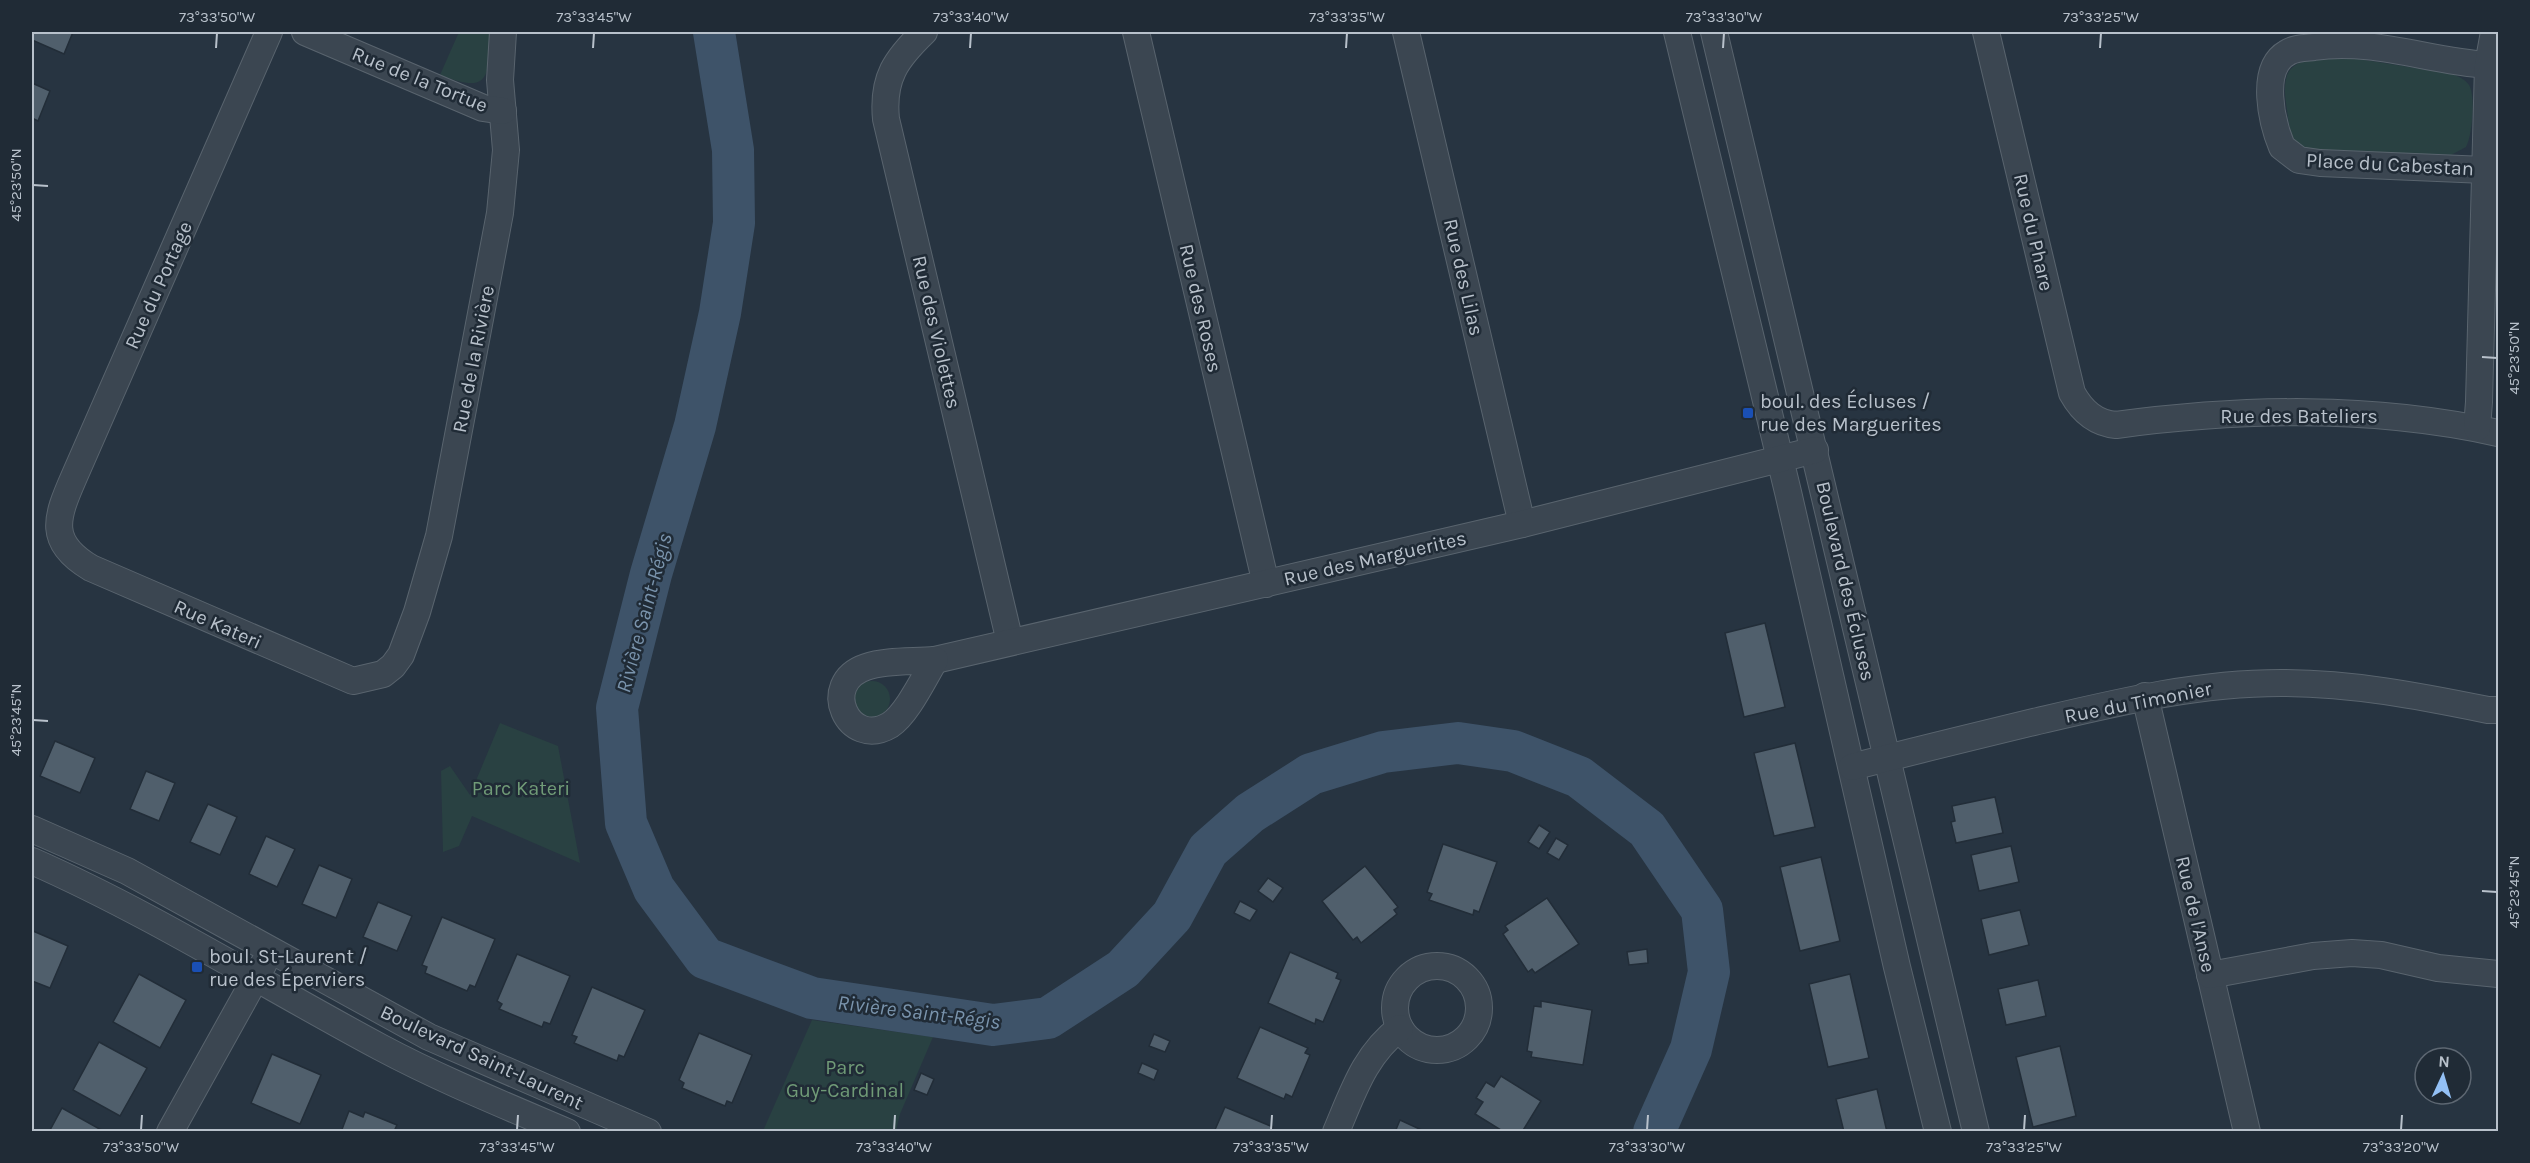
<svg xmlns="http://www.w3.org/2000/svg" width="2530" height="1163" viewBox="0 0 2530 1163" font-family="Karla,sans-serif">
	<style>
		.green { fill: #294142 }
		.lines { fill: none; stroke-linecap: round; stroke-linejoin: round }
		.river { stroke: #3e5369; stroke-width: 42 }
		.building { fill: #505f6c; stroke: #222d38; stroke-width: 1.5 }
		.minor-casing { stroke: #59646e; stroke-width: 28 }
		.minor { stroke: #3b4651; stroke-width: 26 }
		.ticks { fill: none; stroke: #b8c1cb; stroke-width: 2 }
		.transit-dot { fill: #1a4fb4; stroke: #202b36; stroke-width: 2 }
		.labels { text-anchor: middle; stroke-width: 5; stroke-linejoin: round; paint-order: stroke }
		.street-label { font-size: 20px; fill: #b8c1cb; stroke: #202b36 }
		.poi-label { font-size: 20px; fill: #b8c1cb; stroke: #202b36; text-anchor: start }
		.park-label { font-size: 20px; fill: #709b77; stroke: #202b36 }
		.water-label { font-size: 21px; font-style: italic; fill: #7a94ad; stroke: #202b36 }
		.neatline { fill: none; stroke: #b8c1cb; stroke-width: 2 }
		.ticks-label { font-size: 15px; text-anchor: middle; fill: #b8c1cb }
	</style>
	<rect width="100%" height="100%" fill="#273441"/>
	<g class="green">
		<path d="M459 32H491C488 77 491 95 440 75Z"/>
		<path d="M2346 57 2453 74C2459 77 2465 79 2469 85 2476 96 2472 136 2466 147L2451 155 2317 151 2307 150 2293 141C2289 129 2288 116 2286 103 2279 54 2308 61 2346 57Z"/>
		<circle cx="872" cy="699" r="18"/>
		<path d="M500 723 558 746 580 863 472 816 459 846 443 852 441 771 450 766 470 795Z"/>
		<path d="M812 1020 933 1037 900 1114 896 1131H763Z"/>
	</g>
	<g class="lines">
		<path class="river" d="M714 32 733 150 734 223 720 313 695 426 651 574 617 708 626 823 654 889 705 958 812 998 993 1025 1048 1018 1123 969 1172 916 1208 850 1250 813 1311 774 1383 752 1458 743 1513 751 1579 777 1647 829 1702 910 1709 972 1691 1049 1654 1132"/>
	</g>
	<g class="building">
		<path d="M32 32H73L64 54 32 40Z"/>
		<path d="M32 83 50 91 38 121 32 118Z"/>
		<path d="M1765 623 1785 707 1744 717 1725 633Z"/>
		<path d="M55 741 95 758 80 793 40 776Z"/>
		<path d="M1795 743 1815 827 1774 836 1754 753Z"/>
		<path d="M146 771 175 783 159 821 130 809Z"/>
		<path d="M1995 797 2003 833 1956 843 1951 822 1955 821 1952 806Z"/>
		<path d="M208 804 237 817 220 855 190 842Z"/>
		<path d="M1539 825 1550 832 1539 849 1528 842Z"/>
		<path d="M266 836 295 849 277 887 249 874Z"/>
		<path d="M1556 838 1568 845 1559 860 1547 853Z"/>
		<path d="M1443 844 1497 862 1479 912 1474 910 1473 915 1429 900 1432 894 1427 892Z"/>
		<path d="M2011 846 2019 882 1979 891 1971 855Z"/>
		<path d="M1821 857 1840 941 1800 951 1780 867Z"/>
		<path d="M319 865 352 879 336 918 302 904Z"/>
		<path d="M1365 866 1398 907 1394 910 1397 914 1361 943 1357 937 1353 940 1322 901Z"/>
		<path d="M1268 878 1283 888 1273 902 1258 891Z"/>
		<path d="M1547 898 1579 944 1535 973 1532 969 1528 972 1503 934 1508 930 1505 926Z"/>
		<path d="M1240 901 1257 910 1250 921 1234 913Z"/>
		<path d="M378 902 412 916 397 951 363 937Z"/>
		<path d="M2020 910 2029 945 1989 955 1981 919Z"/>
		<path d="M442 917 495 939 475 987 470 985 467 991 425 973 427 967 422 965Z"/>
		<path d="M33 931 68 946 50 988 32 981Z"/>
		<path d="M1647 949 1648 963 1629 965 1627 952Z"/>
		<path d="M1290 952 1338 973 1336 978 1341 980 1323 1022 1316 1019 1315 1024 1268 1003Z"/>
		<path d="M517 954 570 976 550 1024 544 1022 542 1027 499 1009 502 1004 497 1001Z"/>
		<path d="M139 974 186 1000 160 1048 113 1022Z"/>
		<path d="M1850 974 1869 1058 1828 1067 1809 984Z"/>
		<path d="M2038 980 2046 1016 2006 1025 1998 989Z"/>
		<path d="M592 987 645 1010 624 1057 619 1055 617 1061 574 1043 577 1037 572 1035Z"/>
		<path d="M1541 1001 1592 1010 1583 1065 1531 1057 1532 1052 1527 1051 1534 1006 1541 1007Z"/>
		<path d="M1260 1027 1308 1048 1305 1053 1310 1055 1292 1097 1286 1094 1284 1099 1237 1078Z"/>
		<path d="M699 1033 752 1055 732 1103 727 1101 725 1106 682 1088 684 1083 679 1080Z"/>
		<path d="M1154 1034 1170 1041 1165 1052 1149 1046Z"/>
		<path d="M99 1042 147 1068 120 1116 73 1090Z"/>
		<path d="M2060 1046 2076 1116 2033 1127 2016 1057Z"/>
		<path d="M272 1054 321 1075 300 1124 251 1103Z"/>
		<path d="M1142 1063 1158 1070 1154 1080 1138 1073Z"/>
		<path d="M921 1073 934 1079 927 1095 914 1090Z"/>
		<path d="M1501 1076 1541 1101 1522 1132H1504L1475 1114 1483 1102 1476 1098 1486 1082 1494 1087Z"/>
		<path d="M1877 1089 1887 1132H1844L1836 1099Z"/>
		<path d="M1225 1107 1273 1127 1271 1132H1214Z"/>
		<path d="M62 1108 105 1132H49Z"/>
		<path d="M349 1111 363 1117 365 1112 397 1125 395 1129 402 1132H341Z"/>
		<path d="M1400 1120 1426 1132H1395Z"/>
	</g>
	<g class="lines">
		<g class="minor-casing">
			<g id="minor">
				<path d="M269 32 74 477C56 518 47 542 91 568L353 681 383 674 393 666 401 655 417 612 439 536 500 213 506 150 500 80 503 32"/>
				<path d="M305 32 483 108 503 111"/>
				<path d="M924 32C896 59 882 78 886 119L1010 642"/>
				<path d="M1136 32 1266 584"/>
				<path d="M1406 32 1522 524"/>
				<path d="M1677 32 1788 492 1897 967 1938 1132"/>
				<path d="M1714 32 1976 1132"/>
				<path d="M1986 32 2072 393C2082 411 2095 423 2116 425 2243 408 2372 405 2498 433"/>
				<path d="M2485 170 2320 163 2299 160 2282 147C2272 123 2259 69 2287 53 2294 48 2305 48 2314 47 2372 38 2429 61 2488 65"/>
				<path d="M2477 428 2479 402 2488 65 2494 32"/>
				<path d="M935 660 1522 524 1815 450"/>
				<path d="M935 660C924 678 907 714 890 725 848 750 818 683 866 667 886 660 913 662 935 660Z"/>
				<path d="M2145 696 2247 1132"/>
				<path d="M1852 767C1914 751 1976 736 2038 721 2119 702 2197 683 2281 683 2352 683 2419 696 2488 710H2498"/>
				<path d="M32 829 127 871 429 1037 648 1132"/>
				<path d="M32 861C152 914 264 985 380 1047 440 1079 504 1105 567 1132"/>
				<circle cx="1437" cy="1008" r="42"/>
				<path d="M2210 975 2313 956 2352 953 2381 955 2438 968 2498 974"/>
				<path d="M170 1132 264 963"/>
				<path d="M1336 1132C1353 1092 1365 1054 1400 1028"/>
			</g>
		</g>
		<use href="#minor" class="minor"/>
	</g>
	<path class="ticks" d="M216 48 217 33M593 48 594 33M970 48 971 33M1346 48 1347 33M1723 48 1724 33M2100 48 2101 33M33 185 48 186M2482 357 2497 358M33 720 48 721M2482 891 2497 892M141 1130 142 1115M517 1130 518 1115M894 1130 895 1115M1271 1130 1272 1115M1647 1130 1648 1115M2024 1130 2025 1115M2401 1130 2402 1115"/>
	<g class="transit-dot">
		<rect x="1742" y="407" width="12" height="12" rx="3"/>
		<rect x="191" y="961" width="12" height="12" rx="3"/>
	</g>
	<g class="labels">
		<g class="street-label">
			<text transform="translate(420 79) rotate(22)" y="7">Rue de la Tortue</text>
			<text transform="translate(2390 164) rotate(3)" y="7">Place du Cabestan</text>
			<text transform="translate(2034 232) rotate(77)" y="7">Rue du Phare</text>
			<text transform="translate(1464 277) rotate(77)" y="7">Rue des Lilas</text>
			<text transform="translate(158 285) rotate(-66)" y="7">Rue du Portage</text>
			<text transform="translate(1201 308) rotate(77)" y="7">Rue des Roses</text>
			<text transform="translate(937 332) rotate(77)" y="7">Rue des Violettes</text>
			<text transform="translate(473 359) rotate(-79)" y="7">Rue de la Rivière</text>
			<text x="2299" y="423">Rue des Bateliers</text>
			<text transform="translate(1375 558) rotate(-13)" y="7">Rue des Marguerites</text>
			<text transform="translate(1846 581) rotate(77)" y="7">Boulevard des Écluses</text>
			<text transform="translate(218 624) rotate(24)" y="7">Rue Kateri</text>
			<text transform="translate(2138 702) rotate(-11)" y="7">Rue du Timonier</text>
			<text transform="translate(2196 914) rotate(77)" y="7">Rue de l'Anse</text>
			<text transform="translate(482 1057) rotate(25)" y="7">Boulevard Saint-Laurent</text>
		</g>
		<g class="poi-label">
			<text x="1760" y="408">boul. des Écluses /<tspan x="1760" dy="23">rue des Marguerites</tspan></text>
			<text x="209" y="963">boul. St-Laurent /<tspan x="209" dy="23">rue des Éperviers</tspan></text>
		</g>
		<g class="park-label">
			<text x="521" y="795">Parc Kateri</text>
			<text x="845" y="1074">Parc<tspan x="845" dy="23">Guy-Cardinal</tspan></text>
		</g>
		<g class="water-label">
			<text transform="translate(644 613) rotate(-75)" y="7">Rivière Saint-Régis</text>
			<text transform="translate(919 1012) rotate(7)" y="7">Rivière Saint-Régis</text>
		</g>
	</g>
	<rect width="2530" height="1163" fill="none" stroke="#202b36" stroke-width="66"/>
	<g transform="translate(2443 1076) rotate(4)"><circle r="28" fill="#202b36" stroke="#5d6772" stroke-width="1.5"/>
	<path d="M0-4.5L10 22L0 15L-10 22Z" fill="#93c0f5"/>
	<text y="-9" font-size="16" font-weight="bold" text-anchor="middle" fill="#b8c1cb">N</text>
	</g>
	<rect x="33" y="33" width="2464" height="1097" class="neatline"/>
	<g class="ticks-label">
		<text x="217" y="22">73°33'50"W</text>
		<text x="594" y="22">73°33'45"W</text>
		<text x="971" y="22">73°33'40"W</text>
		<text x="1347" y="22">73°33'35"W</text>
		<text x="1724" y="22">73°33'30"W</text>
		<text x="2101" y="22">73°33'25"W</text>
		<text transform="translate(16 185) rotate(-90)" y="5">45°23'50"N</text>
		<text transform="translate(2514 358) rotate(-90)" y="5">45°23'50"N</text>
		<text transform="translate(16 720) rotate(-90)" y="5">45°23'45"N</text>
		<text transform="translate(2514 892) rotate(-90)" y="5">45°23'45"N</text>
		<text x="141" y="1152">73°33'50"W</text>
		<text x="517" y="1152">73°33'45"W</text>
		<text x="894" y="1152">73°33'40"W</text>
		<text x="1271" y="1152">73°33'35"W</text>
		<text x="1647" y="1152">73°33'30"W</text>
		<text x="2024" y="1152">73°33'25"W</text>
		<text x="2401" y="1152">73°33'20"W</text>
	</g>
</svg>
